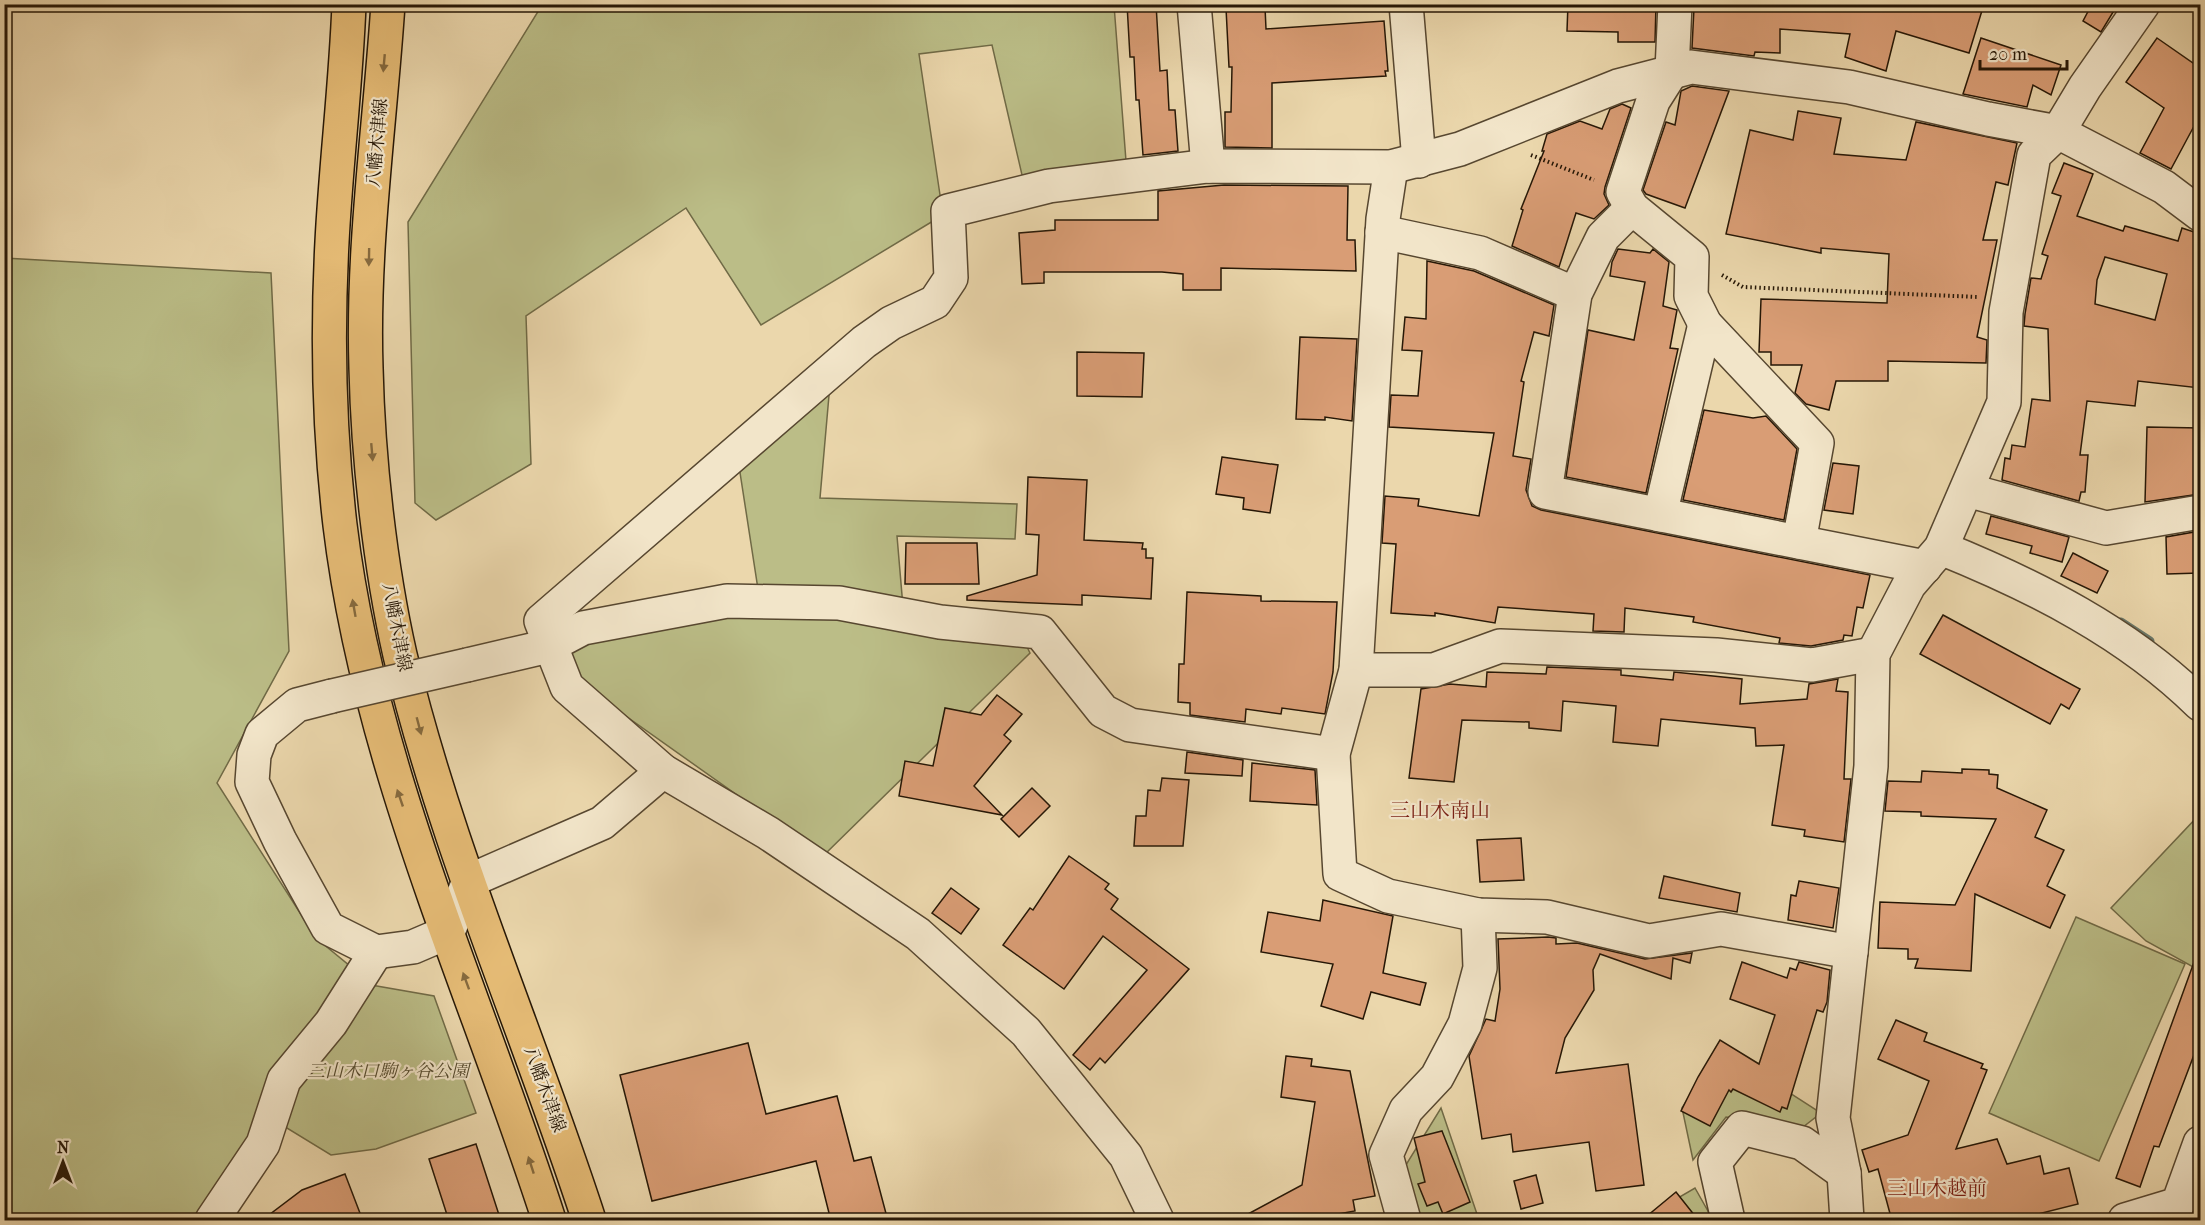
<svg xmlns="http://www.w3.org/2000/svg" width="2205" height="1225" viewBox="0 0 2205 1225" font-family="'IM FELL French Canon','Noto Serif JP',serif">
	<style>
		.green { fill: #bbbd87; stroke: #706a46; stroke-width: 1.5 }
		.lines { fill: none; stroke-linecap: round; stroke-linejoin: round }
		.stream { stroke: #6a7869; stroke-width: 9 }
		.building { fill: #d99d75; stroke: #261706; stroke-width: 1.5; fill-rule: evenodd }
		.minor-casing { stroke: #574730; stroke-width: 36 }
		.major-casing { stroke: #261706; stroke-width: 36 }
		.path { stroke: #261706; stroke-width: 4; stroke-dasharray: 1.5 3; stroke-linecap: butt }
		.minor { stroke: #f2e5c9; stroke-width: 33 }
		.major { stroke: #e6bc76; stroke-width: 33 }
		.minor-bridge-casing { stroke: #574730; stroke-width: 36; stroke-linecap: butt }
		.minor-bridge { stroke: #f2e5c9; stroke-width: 33 }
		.oneway { fill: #866a3e }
		.labels { text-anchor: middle; stroke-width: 4.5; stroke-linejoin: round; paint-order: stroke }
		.street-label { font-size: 18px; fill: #261706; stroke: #f2e5c9 }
		.park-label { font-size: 18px; font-style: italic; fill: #53492d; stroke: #f2e5c9 }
		.neighbourhood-label { font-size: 20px; fill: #7a1f14; stroke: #f2e5c9 }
	</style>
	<rect width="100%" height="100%" fill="#ebd7ac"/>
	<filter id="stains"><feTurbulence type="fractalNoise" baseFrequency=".00333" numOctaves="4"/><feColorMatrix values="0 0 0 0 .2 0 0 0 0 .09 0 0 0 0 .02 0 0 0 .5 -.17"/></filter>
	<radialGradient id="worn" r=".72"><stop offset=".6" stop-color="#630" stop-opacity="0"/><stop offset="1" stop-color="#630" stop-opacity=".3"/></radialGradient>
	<g class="green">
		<path d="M542 5H1114L1126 161 1022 175 992 45 919 54 943 215 761 325 686 208 526 316 531 464 436 520 415 503 408 222Z"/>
		<path d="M4 258 271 273 289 651 217 783 316 938 356 971 201 1220H5Z"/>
		<path d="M830 384 820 498 1017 504 1015 539 897 536 903 607 758 589 739 466Z"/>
		<path d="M742 611 849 614 1025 643 1030 653 823 856 575 680 557 642Z"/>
		<path d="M2200 814V967L2195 968 2146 941 2111 908Z"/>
		<path d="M2076 917 2185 964 2099 1161 1989 1113Z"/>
		<path d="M371 985 434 996 476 1113 376 1149 331 1155 277 1122 315 1048Z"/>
		<path d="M1721 1049 1821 1113 1803 1127 1726 1117 1693 1160 1682 1108Z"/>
		<path d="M1441 1108 1479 1220H1422L1404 1168Z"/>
		<path d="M1695 1188 1713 1220H1640Z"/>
	</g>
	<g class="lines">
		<path class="stream" d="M2121 622 2150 641"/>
	</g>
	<g class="building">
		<path d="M1127 4H1156L1160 71 1167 70 1169 110H1175L1178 151 1143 155 1139 100H1136L1134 57H1130Z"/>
		<path d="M1568 4H1656L1655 42H1618V32L1567 31Z"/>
		<path d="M1794 4H1984L1969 53 1896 31 1886 71 1845 57 1850 34 1780 29V53L1755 52 1754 56 1692 48 1694 8 1793 7Z"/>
		<path d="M2092 4H2118L2101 32 2083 21Z"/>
		<path d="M1265 7 1266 29 1384 21 1388 71H1385L1386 76 1272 83V148L1225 147V112H1231L1232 67H1229L1226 8Z"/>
		<path d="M1981 38 2061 65 2051 95 2033 85 2027 107 1963 94Z"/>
		<path d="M2157 38 2200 68V133L2193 128 2171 169 2140 153 2164 108 2126 82Z"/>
		<path d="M1692 86 1729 91 1685 208 1646 194 1643 190 1666 122 1675 125 1681 91Z"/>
		<path d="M1622 104 1631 108 1605 187 1604 194 1609 205 1594 219 1576 213 1559 267 1512 246 1523 210 1521 209 1544 151H1542L1547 134 1580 121 1602 129 1610 109Z"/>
		<path d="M1798 111 1841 118 1834 154 1906 160 1916 122 2017 143 2008 185 1996 182 1983 240H1997L1977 337 1987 340 1986 363 1888 361V381H1836L1829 410 1806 404 1795 393 1802 365H1771V352H1759L1761 299 1887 303 1889 254 1821 248V253L1726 234 1750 130 1793 140Z"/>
		<path d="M2064 163 2093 174 2077 216 2123 231 2125 226 2178 241 2182 228 2200 234V388L2138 381 2135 406 2087 401 2080 455H2088L2085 492H2081L2079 501 2002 480 2005 458 2010 459 2012 445 2025 447 2032 399 2050 401 2048 329 2024 326 2025 314 2031 278 2041 279 2048 256 2042 254 2061 196 2052 193ZM2105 257 2167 274 2155 320 2095 304 2097 280Z"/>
		<path d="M1224 185 1348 186 1347 240H1355L1356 271 1221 268V290H1183V274L1162 272H1044V283L1022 284 1019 233 1055 230V220H1158V191Z"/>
		<path d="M1618 249 1650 253 1653 249 1669 262 1663 306 1677 310 1670 348 1678 349 1646 493 1566 477 1588 330 1634 340 1645 282 1610 276 1612 262Z"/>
		<path d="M1427 261 1474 271 1554 305 1549 336 1534 332 1521 381 1524 382 1513 456 1531 459 1526 490 1532 506 1541 510 1870 575 1863 608 1857 607 1852 636 1844 635 1843 640 1811 646 1779 643 1780 638 1693 622 1694 617 1625 608 1624 632 1593 631 1594 614 1498 607 1495 623 1435 613V616L1391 613 1396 544 1382 543 1385 496 1419 499 1418 506 1479 516 1494 433 1389 427 1391 395 1418 396 1422 351 1402 350 1405 317 1426 319Z"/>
		<path d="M1300 337 1357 339 1352 421 1325 417V420L1296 419Z"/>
		<path d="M1077 352 1144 353 1142 397 1077 396Z"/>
		<path d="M1704 410 1753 418 1766 416 1797 449 1784 520 1683 500Z"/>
		<path d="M2147 427 2200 428V494L2145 502Z"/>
		<path d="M1222 457 1278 465 1270 513 1243 509 1244 498 1216 494Z"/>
		<path d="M1833 463 1859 466 1853 514 1824 510Z"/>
		<path d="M1028 477 1087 480 1084 540 1143 543 1142 549H1146V558H1153L1151 599 1082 595V605L967 600V596L1037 575 1039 535 1026 534Z"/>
		<path d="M1991 516 2069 537 2062 562 2030 553 2032 546 1986 534Z"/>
		<path d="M2200 531V573L2167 574 2166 537Z"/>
		<path d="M906 543H977L979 584H905Z"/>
		<path d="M2073 553 2108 571 2097 593 2061 576Z"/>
		<path d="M1187 592 1261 596V601L1337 602 1333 672 1325 714 1282 708 1281 714 1246 709 1245 722 1190 715V703L1178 702 1179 664H1184Z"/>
		<path d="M1943 615 2080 689 2069 709 2061 704 2050 724 1920 654Z"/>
		<path d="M1547 667 1621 670V675L1673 680 1674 672 1742 679 1740 704 1807 699 1809 684 1838 679 1836 691 1848 692 1844 779H1851L1844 842 1804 836 1805 830 1772 825 1784 745 1756 746 1755 728 1661 719 1658 746 1613 742 1616 706 1563 701 1561 731 1529 728V722L1462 720 1454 782 1409 778 1421 689 1450 684 1486 687 1487 672 1546 674Z"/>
		<path d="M997 695 1022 714 1004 735 1011 741 974 786 1002 815 899 796 905 761 933 766 945 708 981 715Z"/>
		<path d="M1187 752 1243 760 1242 776 1185 773Z"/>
		<path d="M1252 763 1315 770 1317 805 1250 801Z"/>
		<path d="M1962 769 1989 770V774L1998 775 1997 788 2047 810 2035 837 2064 850 2047 886 2065 895 2050 928 1975 894 1971 971 1915 968 1918 959H1908V949L1878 948 1880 902 1955 905 1996 819 1921 816V812L1885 811 1888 781 1921 782 1922 771 1962 773Z"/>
		<path d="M1162 778 1189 780 1183 846H1134L1136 816H1146L1148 790 1160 791Z"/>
		<path d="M1032 788 1050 806 1019 837 1001 819Z"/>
		<path d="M1521 838 1524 880 1480 882 1477 840Z"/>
		<path d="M1069 856 1109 884 1105 889 1118 899 1111 909 1189 969 1105 1063 1100 1058 1090 1070 1073 1055 1147 970 1103 936 1064 989 1003 945 1030 908 1033 910Z"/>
		<path d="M1664 876 1740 893 1737 912 1659 898Z"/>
		<path d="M1799 881 1839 888 1833 928 1788 920 1791 895 1796 896Z"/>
		<path d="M951 888 979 909 961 934 932 913Z"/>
		<path d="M1323 900 1393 916 1383 973 1426 983 1420 1005 1371 992 1363 1019 1321 1006 1333 964 1261 952 1268 912 1320 921Z"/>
		<path d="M1548 937 1556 938V944L1577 943 1645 959 1692 953 1690 963 1673 958 1671 979 1600 954 1593 970 1594 990 1565 1038 1556 1073 1628 1064 1644 1185 1596 1191 1589 1142 1513 1152 1511 1134 1482 1139 1469 1056 1486 1019 1495 1021 1500 989 1498 939Z"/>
		<path d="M2198 951 2200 1039 2159 1147 2154 1146 2140 1187 2116 1178Z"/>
		<path d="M1742 962 1787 978 1790 968 1796 970 1799 962 1830 970 1827 1002 1823 1012 1817 1010 1787 1109 1782 1107 1780 1112 1733 1089 1731 1092 1729 1090 1710 1126 1681 1111 1698 1077 1720 1040 1759 1064 1775 1015 1730 999Z"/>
		<path d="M1896 1020 1927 1033 1924 1041 1983 1064 1981 1068 1987 1070 1956 1149 1997 1139 2007 1164 2040 1156 2044 1174 2069 1168 2078 1204 2010 1221H1892L1878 1169 1869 1172 1862 1150 1908 1135 1929 1081 1878 1059Z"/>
		<path d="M748 1043 766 1114 837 1096 854 1161 871 1157 888 1221H831L816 1161 652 1201 620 1075Z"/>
		<path d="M1286 1056 1312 1059 1311 1066 1350 1071 1375 1196 1353 1200 1355 1211 1299 1221H1235L1302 1185 1315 1102 1281 1097Z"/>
		<path d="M1442 1131 1470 1202 1443 1214 1438 1202 1427 1206 1418 1184 1425 1182 1414 1138Z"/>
		<path d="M476 1144 501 1221H449L429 1159Z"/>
		<path d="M345 1174 363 1221H261L302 1190Z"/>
		<path d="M1536 1175 1543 1203 1521 1209 1514 1181Z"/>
		<path d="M1676 1192 1699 1221H1641Z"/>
	</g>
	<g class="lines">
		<g class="minor-casing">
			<g id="minor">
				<path d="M1194 4 1208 166"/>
				<path d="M1406 4 1419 161"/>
				<path d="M1675 4 1672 71 1653 101 1623 192 1632 208 1692 257 1691 296 1705 324 1817 443 1799 542"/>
				<path d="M1391 167 1383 219 1356 670 1333 754 1340 874 1388 896 1478 915 1547 917 1649 941 1721 929 1851 952"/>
				<path d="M1632 208 1603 237 1575 294 1545 492 1925 567"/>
				<path d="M1382 232 1480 253 1575 294"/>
				<path d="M1967 490 2106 528 2200 512"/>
				<path d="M1660 515 1705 324"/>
				<path d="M1941 548C2035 586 2128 633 2200 704"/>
				<path d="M467 665 549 646 583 628 727 601 839 603 940 622 1040 632 1103 711 1130 725 1333 754"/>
				<path d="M1356 670H1434L1500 646 1716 655 1812 665 1873 654"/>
				<path d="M332 696 297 705 262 734 254 755 252 782 280 841 328 928 376 952 413 947 448 932 469 881 602 823 663 771"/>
				<path d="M212 1220 263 1144 284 1080 331 1023 376 952"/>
				<path d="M1157 1220 1126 1156 1026 1032 918 934 768 833 663 771 567 687 541 621 864 342 891 323 935 302 951 278 948 211 1049 186 1208 166 1391 167 1460 149 1618 86 1691 67 1849 87 1988 119 2058 132 2164 187 2200 214"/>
				<path d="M1404 1220 1386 1155 1406 1110 1437 1077 1465 1024 1480 968 1478 915"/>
				<path d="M1728 1220 1715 1162 1742 1128 1802 1143 1844 1173"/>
				<path d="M1847 1220 1844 1173 1833 1118 1871 766 1873 654 1909 585 1941 548 2004 402 2006 312 2034 155 2058 132 2085 87 2143 4"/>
				<path d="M2125 1220 2178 1204 2200 1143"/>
			</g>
		</g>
		<g class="major-casing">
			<g id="major">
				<path d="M349 4C346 84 336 163 332 242 327 336 329 431 340 525 369 767 475 990 549 1220"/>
				<path d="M388 4C380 125 362 247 366 368 368 458 380 567 400 655 446 848 528 1032 589 1220"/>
			</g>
		</g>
		<g class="path">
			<path d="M1531 155 1594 180"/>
			<path d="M1722 275 1743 287 1978 297"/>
		</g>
		<use href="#minor" class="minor"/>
		<use href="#major" class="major"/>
		<g class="minor-bridge-casing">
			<path id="minor-bridge" d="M332 696 467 665"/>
		</g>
		<use href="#minor-bridge" class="minor-bridge"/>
	</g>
	<defs><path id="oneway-solid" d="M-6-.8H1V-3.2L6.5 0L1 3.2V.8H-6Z" transform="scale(1.5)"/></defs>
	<g class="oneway">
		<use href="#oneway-solid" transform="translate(384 63) rotate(95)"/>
		<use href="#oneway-solid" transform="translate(369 257) rotate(91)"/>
		<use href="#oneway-solid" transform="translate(372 452) rotate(85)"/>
		<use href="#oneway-solid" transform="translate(354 608) rotate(-100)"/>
		<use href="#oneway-solid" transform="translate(419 726) rotate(75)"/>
		<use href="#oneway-solid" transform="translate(400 798) rotate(-109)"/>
		<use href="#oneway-solid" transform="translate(466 981) rotate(-110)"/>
		<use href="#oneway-solid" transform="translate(531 1165) rotate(-108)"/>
	</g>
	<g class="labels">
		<g class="street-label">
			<text transform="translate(377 143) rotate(-85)" y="6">八幡木津線</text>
			<text transform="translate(397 627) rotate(79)" y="6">八幡木津線</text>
			<text transform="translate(545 1089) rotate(70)" y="6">八幡木津線</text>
		</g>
		<g class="park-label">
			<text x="388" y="1077">三山木口駒ヶ谷公園</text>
		</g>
		<g class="neighbourhood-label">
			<text x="1440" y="817">三山木南山</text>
			<text x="1937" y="1195">三山木越前</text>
		</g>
	</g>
	<rect width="2205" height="1225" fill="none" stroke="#ebd7ac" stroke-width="24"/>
	<rect x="6" y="6" width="2193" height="1213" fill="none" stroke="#261706" stroke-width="3"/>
	<rect x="12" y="12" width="2181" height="1201" fill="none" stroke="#261706" stroke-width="1.5"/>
	<g transform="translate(63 1162)" stroke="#f2e5c9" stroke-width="4.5" paint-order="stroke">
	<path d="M0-4.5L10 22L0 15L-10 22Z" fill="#261706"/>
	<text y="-9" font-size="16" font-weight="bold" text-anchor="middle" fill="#261706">N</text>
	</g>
	<path d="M1980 60v9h87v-9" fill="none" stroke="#261706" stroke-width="3"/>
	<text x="1989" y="60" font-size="18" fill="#261706" stroke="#f2e5c9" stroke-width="4.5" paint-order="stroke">20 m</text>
	<rect width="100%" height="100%" filter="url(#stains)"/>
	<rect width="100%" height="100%" fill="url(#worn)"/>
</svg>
